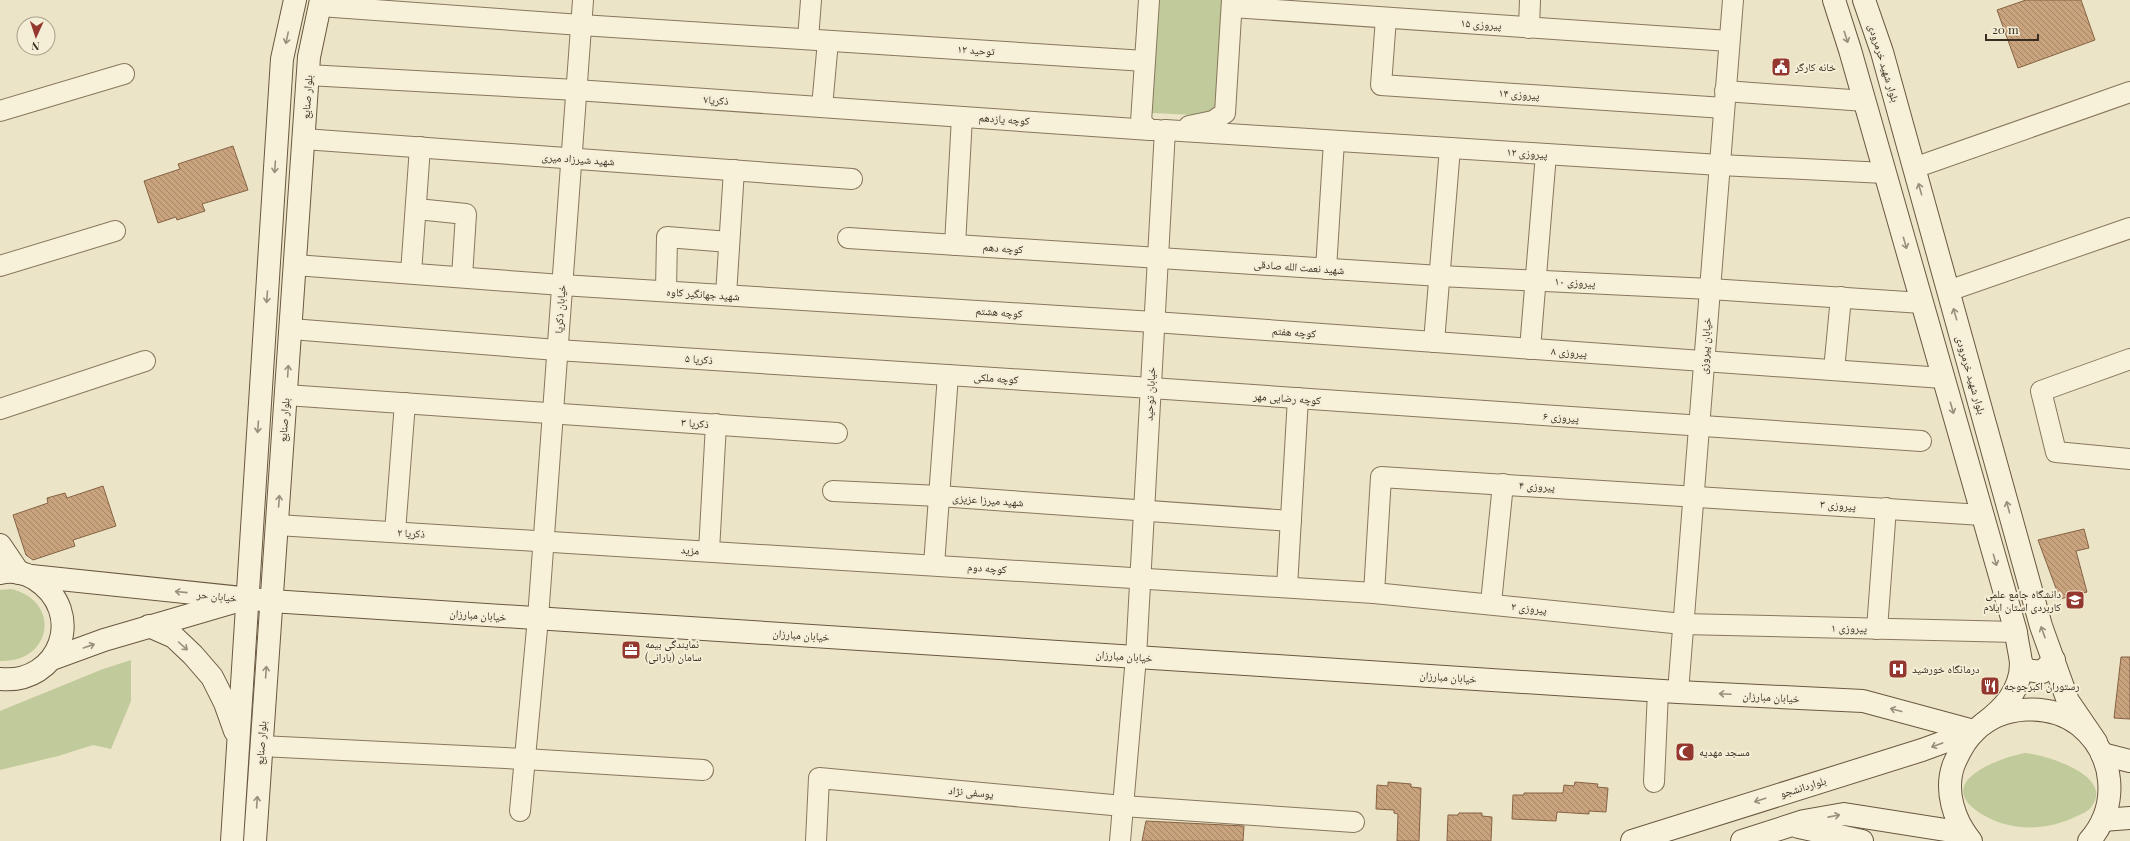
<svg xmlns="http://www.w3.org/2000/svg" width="2130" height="841" viewBox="0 0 2130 841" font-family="'Playfair Display','Noto Naskh Arabic',serif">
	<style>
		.green { fill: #c1ca9a }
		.building { fill: url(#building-back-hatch); stroke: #856344 }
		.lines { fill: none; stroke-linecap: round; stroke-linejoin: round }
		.street-casing { stroke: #87775d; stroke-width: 22 }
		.secondary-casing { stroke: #695840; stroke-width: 24 }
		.street { stroke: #f7f1d9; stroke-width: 20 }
		.secondary { stroke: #f7f1d9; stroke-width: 22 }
		.oneway { stroke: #988f7c }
		.labels { text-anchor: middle; stroke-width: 4; stroke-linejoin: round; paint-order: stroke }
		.street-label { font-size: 11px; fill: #382d20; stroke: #f4eed6 }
		.poi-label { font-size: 11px; fill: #382d20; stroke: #f4eed6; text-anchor: start }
	</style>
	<defs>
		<pattern id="building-back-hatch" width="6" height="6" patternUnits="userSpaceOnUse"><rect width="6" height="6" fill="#c9a37e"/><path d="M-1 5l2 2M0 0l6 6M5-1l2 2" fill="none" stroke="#a48567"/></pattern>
	</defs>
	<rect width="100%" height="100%" fill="#ece4c6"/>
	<g class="green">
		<path d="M1154 0H1228L1215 116 1152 113 1148 107Z"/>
		<path d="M11 589C62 601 52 663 0 661V590Z"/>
		<path d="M131 660V701L111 749 93 745 58 756 0 770V711L103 669Z"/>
		<path d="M2025 753C2045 755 2114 775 2092 806 2089 811 2082 814 2077 816 2050 830 2015 832 1987 817 1929 786 1991 760 2025 753Z"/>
	</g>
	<g class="building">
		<path d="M2026 0H2081L2095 40 2018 68 1997 10Z"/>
		<path d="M233 146 248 190 202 204 205 211 177 220 176 217 158 223 144 181 180 169 178 164Z"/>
		<path d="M103 486 116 526 73 540 75 546 33 560 26 555 13 515 48 503 47 498 65 493 67 498Z"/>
		<path d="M2084 529 2089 548 2076 551 2087 592 2060 599 2038 540Z"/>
		<path d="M2121 657H2130V719L2114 718Z"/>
		<path d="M1388 782 1411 784V787L1421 788 1419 841H1397L1398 814 1394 813V810L1376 809 1377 785 1388 786Z"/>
		<path d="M1575 782 1598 784 1597 787 1608 788 1606 812 1589 811V814L1557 812 1556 821 1512 819 1513 795H1524V793H1563L1564 785 1574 786Z"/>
		<path d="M1459 813H1482V816L1492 817 1491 841H1447L1448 815H1458Z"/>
		<path d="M1146 821 1244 826 1243 841H1142Z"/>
	</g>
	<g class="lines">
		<g class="street-casing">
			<g id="street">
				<path d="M1149 0 1141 122 1150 130H1158"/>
				<path d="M320 6 581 25 1145 61"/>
				<path d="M1232 7 1729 41"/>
				<path d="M1386 18 1381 85 1724 108"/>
				<path d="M1529 28 1530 0"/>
				<path d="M808 39 811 0"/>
				<path d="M308 75 576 90 1150 130"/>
				<path d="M1725 91 1865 101"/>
				<path d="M822 107 828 41"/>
				<path d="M0 111 124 74"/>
				<path d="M1189 126 1213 121 1225 113 1232 0"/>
				<path d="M1165 130 1720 165 1885 173"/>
				<path d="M304 139 852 179"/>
				<path d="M1914 168 2130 92"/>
				<path d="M417 209 466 214 462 277"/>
				<path d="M848 238 1440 276 1710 289 1922 303"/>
				<path d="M955 245 962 117"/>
				<path d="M295 265 562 285 1154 322 1943 378"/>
				<path d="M0 266 115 231"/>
				<path d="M1326 269 1334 141"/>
				<path d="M411 273 420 147"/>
				<path d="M666 291 667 237 729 242"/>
				<path d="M1948 291 2130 228"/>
				<path d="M726 295 734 170"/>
				<path d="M291 329 557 350 1151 388 1921 441"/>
				<path d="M1434 342 1450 148"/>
				<path d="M1530 349 1546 154"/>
				<path d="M2130 359 2041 391 2056 452 2130 459"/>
				<path d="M1834 370 1841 297"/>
				<path d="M286 395 837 433"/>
				<path d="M0 409 145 361"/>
				<path d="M833 491 939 496 1291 521"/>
				<path d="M277 525 1374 593 1683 624 2016 632"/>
				<path d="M395 532 405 403"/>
				<path d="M709 551 716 424"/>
				<path d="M934 565 948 375"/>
				<path d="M1287 587 1298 398"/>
				<path d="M1374 593 1381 477 1982 515"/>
				<path d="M1491 603 1503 484"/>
				<path d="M1877 629 1886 508"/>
				<path d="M1678 692 1733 0"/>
				<path d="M261 746 525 759 703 770"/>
				<path d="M1654 782 1658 691"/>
				<path d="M520 811 538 618 583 0"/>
				<path d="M816 841 819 778 1123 806 1354 822"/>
				<path d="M1120 841 1136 657 1165 130"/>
			</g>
		</g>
		<g class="secondary-casing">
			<g id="secondary">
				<path d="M1834 0 1850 50 2016 632C2017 642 2020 653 2021 663 2021 691 2003 709 1983 724"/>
				<path d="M1864 0 1882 52 2041 626 2068 701 2096 742"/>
				<path d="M0 545 19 573"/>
				<path d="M0 573C12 570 26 573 35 579 87 612 60 685 0 679"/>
				<path d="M31 576 271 601 1678 692 1863 701 1974 731"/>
				<path d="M149 626 174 637 193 655 212 677 225 703 235 731"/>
				<path d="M52 659 104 640 234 602"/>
				<path d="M2021 663 2026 670 2042 672 2054 660"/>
				<path d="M2102 754 2130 761"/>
				<path d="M2103 820 2130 818"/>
				<path d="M1799 827 1862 841"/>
				<path d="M232 841 282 59 295 0"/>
				<path d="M255 841 309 57 321 0"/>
				<path d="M1632 841 1922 750 1974 731"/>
				<path d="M1742 841 1804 821 1844 814 1965 833"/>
				<path d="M1971 841C1954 821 1944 790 1954 764 1959 752 1965 740 1975 731 2001 705 2049 702 2079 725 2115 754 2120 806 2089 841"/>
			</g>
		</g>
		<use href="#street" class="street"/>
		<use href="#secondary" class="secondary"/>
	</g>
	<defs><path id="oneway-shaft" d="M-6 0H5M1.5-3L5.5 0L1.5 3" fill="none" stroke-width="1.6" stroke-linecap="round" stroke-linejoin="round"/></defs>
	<g class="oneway">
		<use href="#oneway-shaft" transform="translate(1846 37) rotate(72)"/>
		<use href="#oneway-shaft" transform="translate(287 38) rotate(102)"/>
		<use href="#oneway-shaft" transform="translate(275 167) rotate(94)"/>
		<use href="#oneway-shaft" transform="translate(1920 189) rotate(-106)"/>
		<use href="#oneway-shaft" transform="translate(1905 243) rotate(74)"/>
		<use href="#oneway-shaft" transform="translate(267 297) rotate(94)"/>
		<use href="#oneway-shaft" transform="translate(1955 314) rotate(-106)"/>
		<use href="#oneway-shaft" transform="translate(288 371) rotate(-86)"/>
		<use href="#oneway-shaft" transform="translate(1952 408) rotate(74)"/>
		<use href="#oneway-shaft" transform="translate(258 427) rotate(94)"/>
		<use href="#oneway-shaft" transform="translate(279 501) rotate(-86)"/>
		<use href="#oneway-shaft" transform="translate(2008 507) rotate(-105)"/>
		<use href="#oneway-shaft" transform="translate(1995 560) rotate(74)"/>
		<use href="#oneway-shaft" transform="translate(181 592) rotate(-174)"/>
		<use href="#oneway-shaft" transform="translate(2043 632) rotate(-110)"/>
		<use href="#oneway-shaft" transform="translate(89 646) rotate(-19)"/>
		<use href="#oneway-shaft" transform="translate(183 646) rotate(42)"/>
		<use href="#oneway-shaft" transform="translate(266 672) rotate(-86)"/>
		<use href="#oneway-shaft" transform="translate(1725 694) rotate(-177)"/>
		<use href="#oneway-shaft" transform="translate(1896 710) rotate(-165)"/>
		<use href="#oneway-shaft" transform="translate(1937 745) rotate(160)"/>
		<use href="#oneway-shaft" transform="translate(1760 800) rotate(162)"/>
		<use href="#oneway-shaft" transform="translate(257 802) rotate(-86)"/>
		<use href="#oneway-shaft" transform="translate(1834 816) rotate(-11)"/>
	</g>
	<defs>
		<g id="civic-square" transform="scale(1)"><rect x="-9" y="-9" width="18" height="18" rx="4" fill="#93372f" stroke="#f4eed6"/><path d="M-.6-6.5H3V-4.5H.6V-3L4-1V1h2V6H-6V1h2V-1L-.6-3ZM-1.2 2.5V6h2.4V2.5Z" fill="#fff"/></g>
		<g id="university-square" transform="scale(1)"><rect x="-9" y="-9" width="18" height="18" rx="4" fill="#93372f" stroke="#f4eed6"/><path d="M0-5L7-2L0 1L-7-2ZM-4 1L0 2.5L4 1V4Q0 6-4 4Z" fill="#fff"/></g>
		<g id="office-square" transform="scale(1)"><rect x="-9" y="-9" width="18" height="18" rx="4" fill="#93372f" stroke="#f4eed6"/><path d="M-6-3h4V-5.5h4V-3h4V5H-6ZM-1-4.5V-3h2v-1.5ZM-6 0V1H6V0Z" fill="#fff"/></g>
		<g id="hospital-square" transform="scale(1)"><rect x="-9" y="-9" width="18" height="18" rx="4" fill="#93372f" stroke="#f4eed6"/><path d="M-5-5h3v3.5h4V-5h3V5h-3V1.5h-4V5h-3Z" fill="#fff"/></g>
		<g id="restaurant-square" transform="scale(1)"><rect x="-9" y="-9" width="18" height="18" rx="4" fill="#93372f" stroke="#f4eed6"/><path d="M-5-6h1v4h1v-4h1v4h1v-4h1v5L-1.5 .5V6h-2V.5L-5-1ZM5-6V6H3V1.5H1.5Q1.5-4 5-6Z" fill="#fff"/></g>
		<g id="mosque-square" transform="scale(1)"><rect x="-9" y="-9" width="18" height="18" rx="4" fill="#93372f" stroke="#f4eed6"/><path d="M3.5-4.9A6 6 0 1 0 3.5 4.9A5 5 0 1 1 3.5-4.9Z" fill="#fff"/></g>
	</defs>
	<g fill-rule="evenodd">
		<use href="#civic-square" x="1781" y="67"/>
		<use href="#university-square" x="2075" y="600"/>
		<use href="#office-square" x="631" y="650"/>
		<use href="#hospital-square" x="1898" y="669"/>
		<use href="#restaurant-square" x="1990" y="686"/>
		<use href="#mosque-square" x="1685" y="752"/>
	</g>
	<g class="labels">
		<g class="street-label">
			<text transform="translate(1481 24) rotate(4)" y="4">پیروزی ۱۵</text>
			<text transform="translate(976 50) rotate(4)" y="4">توحید ۱۲</text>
			<text transform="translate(1884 63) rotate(73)" y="4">بلوار شهید خرمرودی</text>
			<text transform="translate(1519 94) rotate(4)" y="4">پیروزی ۱۴</text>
			<text transform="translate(307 97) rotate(-86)" y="4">بلوار صنایع</text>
			<text transform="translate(716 100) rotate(4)" y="4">ذکریا۷</text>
			<text transform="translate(1004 119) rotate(4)" y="4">کوچه یازدهم</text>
			<text transform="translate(1527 153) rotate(4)" y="4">پیروزی ۱۲</text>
			<text transform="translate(578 159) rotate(4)" y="4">شهید شیرزاد میری</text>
			<text transform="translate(1003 248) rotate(4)" y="4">کوچه دهم</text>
			<text transform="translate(1299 267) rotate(4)" y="4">شهید نعمت الله صادقی</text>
			<text transform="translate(1575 282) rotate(3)" y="4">پیروزی ۱۰</text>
			<text transform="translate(703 294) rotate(4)" y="4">شهید جهانگیر کاوه</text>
			<text transform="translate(560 309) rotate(-86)" y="4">خیابان ذکریا</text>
			<text transform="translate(999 312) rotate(4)" y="4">کوچه هشتم</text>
			<text transform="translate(1294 332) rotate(4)" y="4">کوچه هفتم</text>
			<text transform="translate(1705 346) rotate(-86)" y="4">خیابان پیروزی</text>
			<text transform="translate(1569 352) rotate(4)" y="4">پیروزی ۸</text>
			<text transform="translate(699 359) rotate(4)" y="4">ذکریا ۵</text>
			<text transform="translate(1971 375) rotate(74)" y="4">بلوار شهید خرمرودی</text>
			<text transform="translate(996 378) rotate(4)" y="4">کوچه ملکی</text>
			<text transform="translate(1150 394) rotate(-87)" y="4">خیابان توحید</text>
			<text transform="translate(1287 398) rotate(4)" y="4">کوچه رضایی مهر</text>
			<text transform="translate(1561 417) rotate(4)" y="4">پیروزی ۶</text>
			<text transform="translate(284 420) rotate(-86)" y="4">بلوار صنایع</text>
			<text transform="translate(695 423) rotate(4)" y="4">ذکریا ۳</text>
			<text transform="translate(1537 486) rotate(3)" y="4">پیروزی ۴</text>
			<text transform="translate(988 500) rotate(4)" y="4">شهید میرزا عزیزی</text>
			<text transform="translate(1838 505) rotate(4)" y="4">پیروزی ۳</text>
			<text transform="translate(411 533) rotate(3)" y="4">ذکریا ۲</text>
			<text transform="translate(690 550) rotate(4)" y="4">مزید</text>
			<text transform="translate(987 568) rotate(4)" y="4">کوچه دوم</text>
			<text transform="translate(217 596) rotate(6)" y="4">خیابان حر</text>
			<text transform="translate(1529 608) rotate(6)" y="4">پیروزی ۲</text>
			<text transform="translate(478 615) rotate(4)" y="4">خیابان مبارزان</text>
			<text transform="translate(1849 628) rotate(1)" y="4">پیروزی ۱</text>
			<text transform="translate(801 635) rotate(4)" y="4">خیابان مبارزان</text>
			<text transform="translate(1124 656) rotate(4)" y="4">خیابان مبارزان</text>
			<text transform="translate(1448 677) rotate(4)" y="4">خیابان مبارزان</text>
			<text transform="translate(1771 697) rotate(3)" y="4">خیابان مبارزان</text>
			<text transform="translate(261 743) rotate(-86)" y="4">بلوار صنایع</text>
			<text transform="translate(1803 787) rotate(-17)" y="4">بلواردانشجو</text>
			<text transform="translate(971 792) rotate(5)" y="4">یوسفی نژاد</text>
		</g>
		<g class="poi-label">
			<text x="1795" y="71">خانه کارگر</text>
			<text x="2061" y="598" text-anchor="end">دانشگاه جامع علمی<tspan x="2061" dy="13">کاربردی استان ایلام</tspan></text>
			<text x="645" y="648">نمایندگی بیمه<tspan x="645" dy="13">سامان (بارانی)</tspan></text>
			<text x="1912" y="673">درمانگاه خورشید</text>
			<text x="2004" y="690">رستوران اکبرجوجه</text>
			<text x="1699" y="756">مسجد مهدیه</text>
		</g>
	</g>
	<g transform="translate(36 36) rotate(183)"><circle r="19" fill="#f4eed6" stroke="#a9a18d"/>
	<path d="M0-3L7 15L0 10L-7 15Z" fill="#93372f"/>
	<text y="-6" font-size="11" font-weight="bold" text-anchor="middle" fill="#382d20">N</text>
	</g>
	<path d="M1986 34v6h52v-6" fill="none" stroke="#382d20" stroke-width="2"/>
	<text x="1992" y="34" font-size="12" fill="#382d20" stroke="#f4eed6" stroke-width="3" paint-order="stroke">20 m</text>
</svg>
